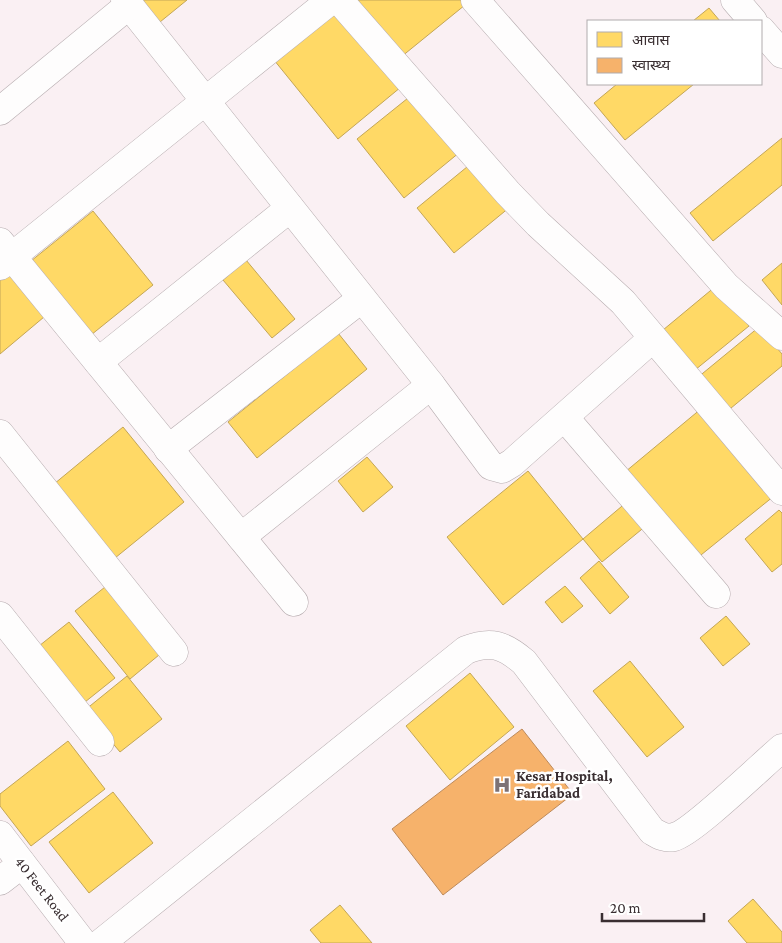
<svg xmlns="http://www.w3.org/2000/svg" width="782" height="943" viewBox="0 0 782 943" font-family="'Crimson Pro','Noto Sans Devanagari',serif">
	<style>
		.homes { fill: #ffd966; stroke: #c4a656 }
		.health { fill: #f6b26b; stroke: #bd8a5a }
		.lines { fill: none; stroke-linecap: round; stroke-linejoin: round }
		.minor-casing { stroke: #b6acaf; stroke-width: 29 }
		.minor { stroke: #fefdfd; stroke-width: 28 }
		.labels { text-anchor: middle; stroke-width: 5; stroke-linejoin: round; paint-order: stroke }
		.poi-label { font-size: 15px; font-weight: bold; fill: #392e31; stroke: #fff; text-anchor: start }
		.street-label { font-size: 15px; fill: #392e31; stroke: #fff }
	</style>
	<rect width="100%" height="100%" fill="#faf0f3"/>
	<g class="homes">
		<path d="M142 0H187L160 22Z"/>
		<path d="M354 0H461L465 5 401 57Z"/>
		<path d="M709 8 720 21H693Z"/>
		<path d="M337 9 401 87 338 139 274 60Z"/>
		<path d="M617 84H694L625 140 594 103Z"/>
		<path d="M413 94 460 152 404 198 357 139Z"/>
		<path d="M782 138V185L713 241 690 213Z"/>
		<path d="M473 162 510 207 454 253 417 208Z"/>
		<path d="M93 211 153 285 91 335 31 261Z"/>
		<path d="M246 260 295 319 272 338 223 280Z"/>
		<path d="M782 263V305L762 280Z"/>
		<path d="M8 273 44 317 0 354V279Z"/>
		<path d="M716 286 749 326 695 370 663 330Z"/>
		<path d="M759 327 782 354V366L725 413 697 378Z"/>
		<path d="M338 333 367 369 257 458 228 422Z"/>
		<path d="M702 408 774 496 696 559 625 472Z"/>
		<path d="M123 427 184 502 115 558 54 484Z"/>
		<path d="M367 457 393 487 363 512 338 481Z"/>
		<path d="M528 471 583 539 503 605 447 537Z"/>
		<path d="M628 501 647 525 602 562 583 539Z"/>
		<path d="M779 510 782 513V564L772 572 745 539Z"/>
		<path d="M599 561 629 597 610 614 580 578Z"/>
		<path d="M110 583 165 650 130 679 75 611Z"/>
		<path d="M565 586 583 606 562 623 545 602Z"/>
		<path d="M726 616 750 644 723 666 700 638Z"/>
		<path d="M69 622 115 678 85 702 39 646Z"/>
		<path d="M630 661 684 727 647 757 593 691Z"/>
		<path d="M470 673 514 727 450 780 406 726Z"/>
		<path d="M127 676 162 719 120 752 85 710Z"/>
		<path d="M68 741 105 789 31 846 0 806V794Z"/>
		<path d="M113 792 153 843 89 893 49 842Z"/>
		<path d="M753 899 782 932V943H747L728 921Z"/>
		<path d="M340 905 372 943H321L310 930Z"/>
	</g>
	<path class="health" d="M522 729 573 794 443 895 392 829Z"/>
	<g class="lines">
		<g class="minor-casing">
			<g id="minor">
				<path d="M125 0 431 385 491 466 502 469 512 463 653 338"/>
				<path d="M339 0 508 193 538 224 623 302 782 491"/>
				<path d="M475 0 726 286 782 336"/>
				<path d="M735 0 753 21"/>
				<path d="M761 30 782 54"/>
				<path d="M0 111 129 5"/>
				<path d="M0 242 294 602"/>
				<path d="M0 266 331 0"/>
				<path d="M98 362 290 208"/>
				<path d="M565 418 716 594"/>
				<path d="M0 434 174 652"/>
				<path d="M168 449 361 299"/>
				<path d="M241 537 431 385"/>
				<path d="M0 616 100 742"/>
				<path d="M0 835 83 943"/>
				<path d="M0 881 22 864"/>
				<path d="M101 943 466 650C491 640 504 645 524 662L652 831C659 835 665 839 674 837 692 833 763 764 782 748"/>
			</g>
		</g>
		<use href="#minor" class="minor"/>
	</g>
	<defs>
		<g id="hospital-bare" transform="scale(1.35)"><path d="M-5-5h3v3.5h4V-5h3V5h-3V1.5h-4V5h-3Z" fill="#7d7275" stroke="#fff" stroke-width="2.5" paint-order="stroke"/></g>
	</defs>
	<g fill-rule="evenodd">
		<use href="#hospital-bare" x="502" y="785"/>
	</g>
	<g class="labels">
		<g class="poi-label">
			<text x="516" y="781">Kesar Hospital,<tspan x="516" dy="17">Faridabad</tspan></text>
		</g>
		<g class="street-label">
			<text transform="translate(42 889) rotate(52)" y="5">40 Feet Road</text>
		</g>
	</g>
	<rect x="587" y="20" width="175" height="65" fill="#ffffff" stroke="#b0abad"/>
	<rect x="597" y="32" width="25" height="15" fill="#ffd966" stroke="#b0abad"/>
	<text x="632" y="45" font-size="15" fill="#392e31">आवास</text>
	<rect x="597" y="58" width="25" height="15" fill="#f6b26b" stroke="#b0abad"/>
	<text x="632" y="70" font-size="15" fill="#392e31">स्वास्थ्य</text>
	<path d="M602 913v8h102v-8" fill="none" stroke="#392e31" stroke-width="2.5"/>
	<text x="610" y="913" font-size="15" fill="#392e31" stroke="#ffffff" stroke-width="4" paint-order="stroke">20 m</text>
</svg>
